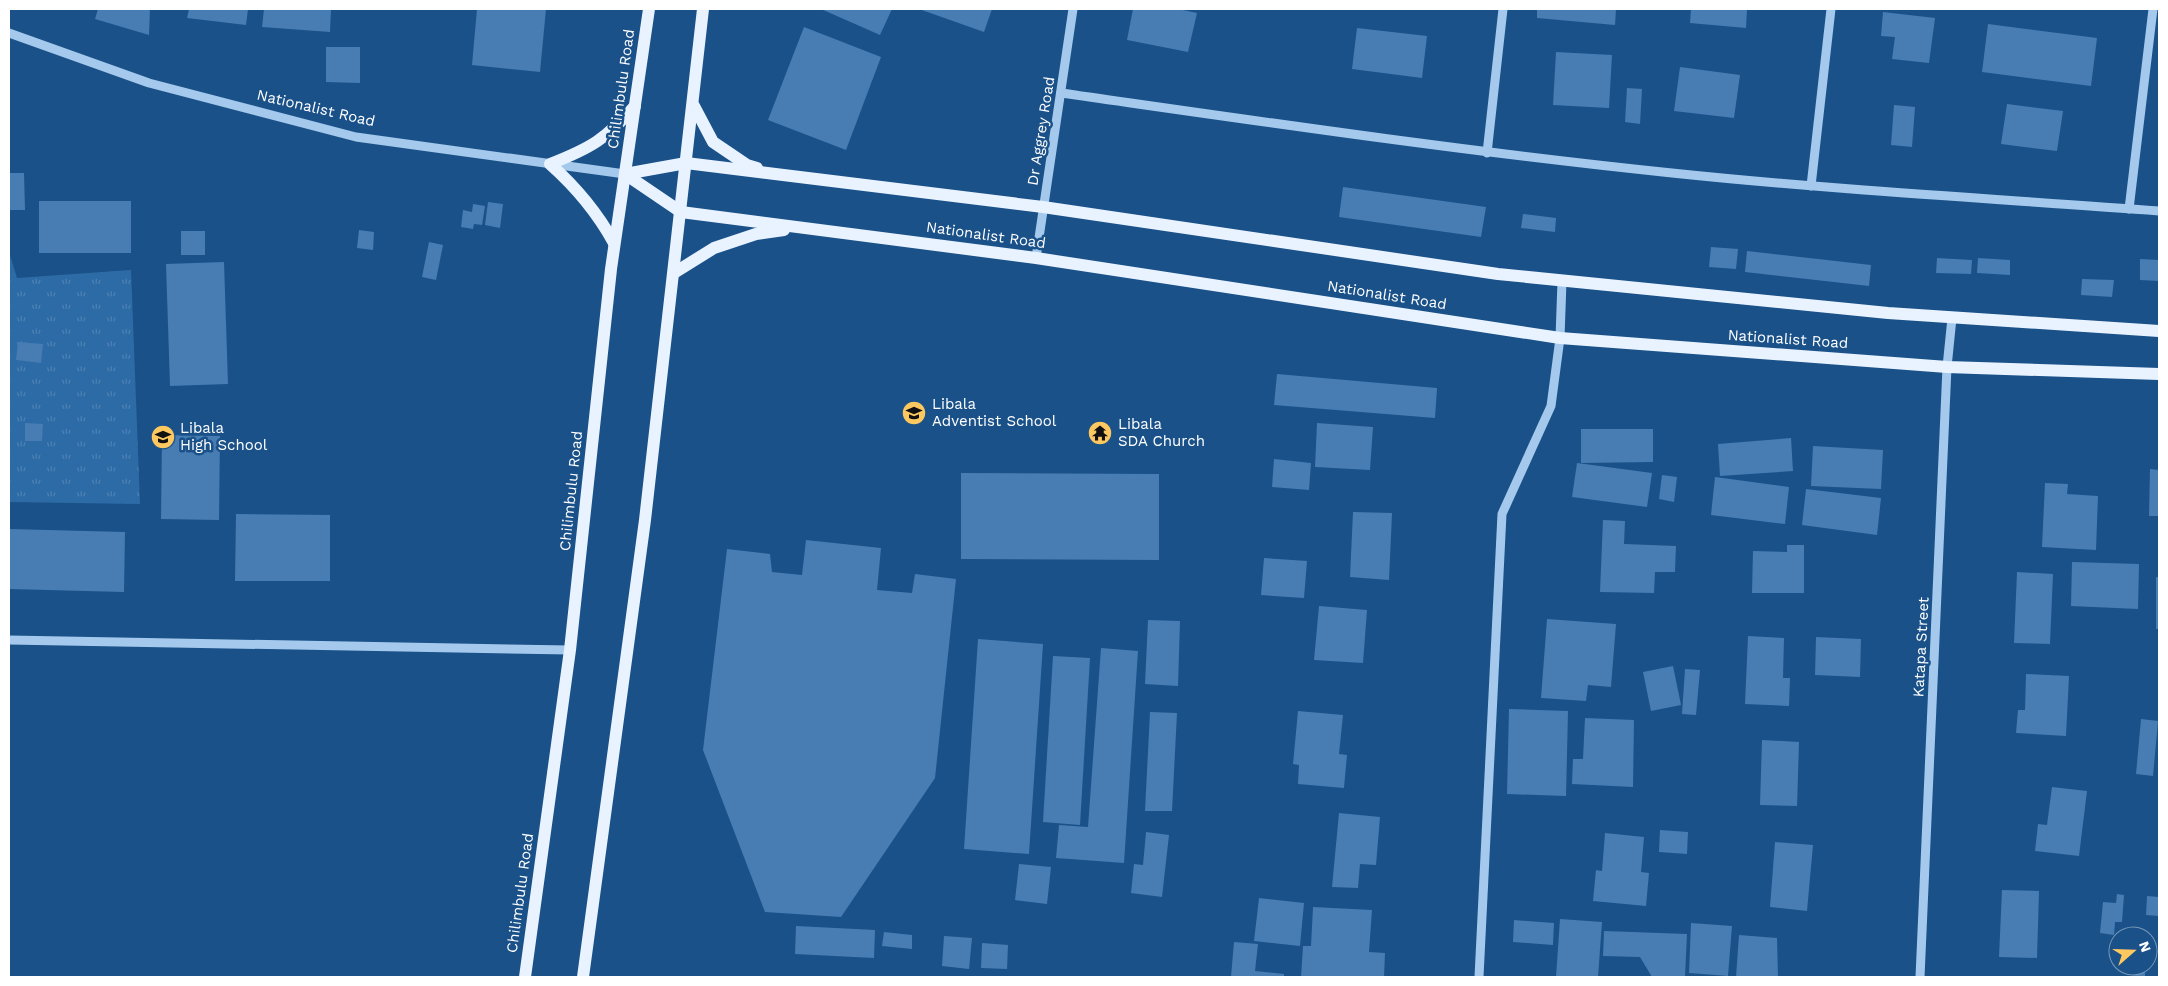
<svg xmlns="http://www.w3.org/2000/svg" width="2168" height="986" viewBox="0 0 2168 986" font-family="'Work Sans',sans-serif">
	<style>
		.grass { fill: url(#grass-tufts) }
		.building { fill: #477db3 }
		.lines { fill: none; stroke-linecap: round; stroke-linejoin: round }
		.minor { stroke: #a4c9ec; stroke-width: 9 }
		.major { stroke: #e9f3ff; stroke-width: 12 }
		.labels { text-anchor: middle; stroke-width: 5; stroke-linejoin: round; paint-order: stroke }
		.street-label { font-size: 15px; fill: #fff; stroke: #1a5189 }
		.poi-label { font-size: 15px; fill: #fff; stroke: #1a5189; text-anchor: start }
	</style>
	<defs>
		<pattern id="grass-tufts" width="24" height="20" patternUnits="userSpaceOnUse" patternTransform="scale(1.25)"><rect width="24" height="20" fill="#2d6ba7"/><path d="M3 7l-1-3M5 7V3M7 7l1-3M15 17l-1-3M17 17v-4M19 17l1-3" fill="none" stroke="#4c81b4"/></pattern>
	</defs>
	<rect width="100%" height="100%" fill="#1a5189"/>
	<path class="grass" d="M9 252 17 278 131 270 140 504 9 502Z"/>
	<g class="building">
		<path d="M98 9H150L149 35 95 19Z"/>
		<path d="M189 9H248L246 25 187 18Z"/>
		<path d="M264 9H331L330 32 262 27Z"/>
		<path d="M477 9H546L540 72 472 65Z"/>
		<path d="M821 9H892L880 35Z"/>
		<path d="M919 9H992L984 32Z"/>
		<path d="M1133 9H1178L1197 13 1188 52 1127 40Z"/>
		<path d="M1537 9H1616L1615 25 1537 18Z"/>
		<path d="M1691 9H1747L1746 28 1690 23Z"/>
		<path d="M1883 12 1935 18 1929 63 1892 59 1895 37 1881 36Z"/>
		<path d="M1988 24 2097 38 2091 86 1982 72Z"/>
		<path d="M804 27 881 57 846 150 768 120Z"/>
		<path d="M1357 28 1427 36 1422 78 1352 69Z"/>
		<path d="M326 47H360V83L326 82Z"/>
		<path d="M1556 52 1612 55 1609 108 1553 105Z"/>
		<path d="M1680 67 1740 75 1734 118 1674 111Z"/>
		<path d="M1627 88 1642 89 1640 124 1625 122Z"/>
		<path d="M2007 104 2063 111 2057 151 2001 144Z"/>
		<path d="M1894 105 1915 107 1912 147 1891 145Z"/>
		<path d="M9 173H24L25 210H9Z"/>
		<path d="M1343 187 1486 207 1481 237 1339 217Z"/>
		<rect x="39" y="201" width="92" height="52"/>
		<path d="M488 202 503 204 500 228 485 225Z"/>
		<path d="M473 204 485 206 482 225 474 224 473 229 461 227 463 210 472 212Z"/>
		<path d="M1523 214 1556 218 1555 232 1521 228Z"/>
		<path d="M359 230 374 232 373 250 357 248Z"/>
		<rect x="181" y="231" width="24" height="24"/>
		<path d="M429 242 443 245 436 280 422 277Z"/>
		<path d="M1711 247 1738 249 1736 269 1709 267Z"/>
		<path d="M1747 251 1871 265 1869 286 1745 272Z"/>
		<path d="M1937 258 1972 260 1971 274 1936 273Z"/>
		<path d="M1978 258 2010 260V275L1977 273Z"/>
		<path d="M2140 259 2159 260V281L2140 280Z"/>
		<path d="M224 262 228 384 170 386 166 264Z"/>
		<path d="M2082 279 2114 280 2112 297 2081 295Z"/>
		<path d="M18 342 43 344 41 363 16 360Z"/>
		<path d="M1277 374 1437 388 1435 418 1274 405Z"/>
		<path d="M25 423 43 424 42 441H25Z"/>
		<path d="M1317 423 1373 427 1370 470 1315 467Z"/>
		<path d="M1581 429H1653V462L1581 463Z"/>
		<path d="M162 435 220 436 219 520 161 519Z"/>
		<path d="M1791 438 1793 471 1720 476 1718 444Z"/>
		<path d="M1813 446 1883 450 1881 489 1811 486Z"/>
		<path d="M1274 459 1311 463 1309 490 1272 487Z"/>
		<path d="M1577 463 1652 473 1647 507 1572 497Z"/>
		<path d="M2150 469 2159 470V516H2149Z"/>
		<path d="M961 473 1159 474V560L961 559Z"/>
		<path d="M1662 475 1677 477 1674 502 1659 499Z"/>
		<path d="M1715 477 1789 487 1785 524 1711 515Z"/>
		<path d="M2045 483 2068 484 2067 494 2098 496 2096 550 2042 547Z"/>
		<path d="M1806 489 1881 498 1877 535 1802 525Z"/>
		<path d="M1353 512 1392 513 1389 580 1350 577Z"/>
		<path d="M236 514 330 515V581H235Z"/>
		<path d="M1603 520 1625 521 1624 544 1676 546 1675 572H1655L1654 593 1600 592Z"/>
		<path d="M9 529 125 532 124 592 9 589Z"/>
		<path d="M806 540 881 548 877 590 912 593 915 574 956 579 935 778 841 917 765 912 703 750 727 549 770 554 772 572 802 575Z"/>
		<path d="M1787 545H1804V593H1752L1753 551 1787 552Z"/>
		<path d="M1264 558 1307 561 1304 598 1261 595Z"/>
		<path d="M2072 562 2139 564 2138 609 2071 606Z"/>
		<path d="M2017 572 2053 574 2050 644 2014 643Z"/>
		<rect x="2156" y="577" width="3" height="52"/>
		<path d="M1319 606 1367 610 1363 663 1314 660Z"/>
		<path d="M1547 619 1616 624 1611 687 1588 685 1586 701 1541 698Z"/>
		<path d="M1148 620 1180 621 1178 686 1145 684Z"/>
		<path d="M1748 636 1784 638 1783 678H1790L1789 706 1745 704Z"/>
		<path d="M1816 637 1861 639 1860 677 1815 675Z"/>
		<path d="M978 639 1043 644 1029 854 964 849Z"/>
		<path d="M1101 648 1138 651 1124 863 1056 858 1059 825 1088 827Z"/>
		<path d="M1053 656 1090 658 1080 825 1043 822Z"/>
		<path d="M1673 666 1681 705 1651 711 1643 672Z"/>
		<path d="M1685 669 1700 670 1696 715 1682 714Z"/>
		<path d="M2026 674 2069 676 2066 736 2016 733 2018 710H2025Z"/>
		<path d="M1509 709 1568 711 1566 796 1507 794Z"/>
		<path d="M1298 711 1343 715 1339 754 1347 755 1344 788 1298 784 1299 765 1293 764Z"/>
		<path d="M1150 712 1177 713 1172 811H1145Z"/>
		<path d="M1585 718 1634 720 1633 787 1572 784 1573 759H1583Z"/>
		<path d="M2141 719 2158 721 2153 776 2136 774Z"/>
		<path d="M1762 740 1799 742 1797 806 1760 805Z"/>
		<path d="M2052 787 2087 791 2079 856 2035 851 2038 824 2047 825Z"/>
		<path d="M1339 813 1380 817 1376 865 1360 864 1358 888 1332 887Z"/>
		<path d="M1660 830 1688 832 1687 854 1659 852Z"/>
		<path d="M1146 832 1169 835 1162 897 1131 893 1134 864 1143 865Z"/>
		<path d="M1605 833 1644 837 1641 872 1649 873 1646 906 1593 901 1596 870 1602 871Z"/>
		<path d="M1775 842 1813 845 1807 911 1770 907Z"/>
		<path d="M1019 864 1051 867 1047 904 1015 900Z"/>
		<path d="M2002 890 2039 891 2037 958 1999 957Z"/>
		<path d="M2117 894 2124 895 2122 922H2115L2114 935 2100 933 2103 902 2116 903Z"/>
		<path d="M2147 896 2159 897V916L2146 915Z"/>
		<path d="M1259 898 1304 903 1300 946 1254 941Z"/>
		<path d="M1313 907 1372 910 1369 952 1385 953 1384 977H1301L1303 946H1311Z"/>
		<path d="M1560 919 1602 922 1598 977H1556Z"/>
		<path d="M1514 920 1554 923 1553 945 1513 942Z"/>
		<path d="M1691 923 1732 926 1728 976 1689 973Z"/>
		<path d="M796 926 875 930 874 958 795 954Z"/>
		<path d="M1604 931 1687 934 1685 977H1652L1640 957 1603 956Z"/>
		<path d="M884 932 912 935V949L882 946Z"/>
		<path d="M1739 935 1777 938 1778 977H1736Z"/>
		<path d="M944 936 972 938 969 969 942 966Z"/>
		<path d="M1234 942 1258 944 1255 971 1284 974V977H1231Z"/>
		<path d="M982 943 1008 945 1007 969 981 968Z"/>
		<path d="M2131 966H2145V977L2131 975Z"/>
	</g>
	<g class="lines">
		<g class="minor">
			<path d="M9 33 149 83 356 137 625 174"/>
			<path d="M1061 93C1265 122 1468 152 1672 173 1834 190 1997 199 2159 211"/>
			<path d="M1487 153 1503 9"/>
			<path d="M1811 186 1831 9"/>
			<path d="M2129 209 2153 9"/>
			<path d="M1036 258 1073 9"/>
			<path d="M9 640 570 650"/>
			<path d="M1479 977 1502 514 1551 406 1560 338 1562 281"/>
			<path d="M1920 977 1947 367 1952 318"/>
		</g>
		<g class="major">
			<path d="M694 106 713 142 747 165 757 168"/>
			<path d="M625 174 681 212 1036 258 1560 338 1947 367 2159 374"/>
			<path d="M625 174 686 163 1043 207 1498 274 1888 313 2159 331"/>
			<path d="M614 243C597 212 577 188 550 164 591 148 606 139 635 106"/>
			<path d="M674 273 714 248 756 234 784 230"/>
			<path d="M525 977 570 650 611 269 649 9"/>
			<path d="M583 977 645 520 703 9"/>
		</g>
	</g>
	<defs>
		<g id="school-disc" transform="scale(1.25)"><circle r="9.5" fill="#fec860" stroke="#1a5189"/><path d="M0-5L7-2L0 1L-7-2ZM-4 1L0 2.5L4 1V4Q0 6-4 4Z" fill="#111"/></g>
		<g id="temple-disc" transform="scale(1.25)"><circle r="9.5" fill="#fec860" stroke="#1a5189"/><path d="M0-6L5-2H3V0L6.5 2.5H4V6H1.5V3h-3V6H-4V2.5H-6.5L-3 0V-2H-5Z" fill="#111"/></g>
	</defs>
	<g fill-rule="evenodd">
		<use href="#school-disc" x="914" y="413"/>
		<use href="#temple-disc" x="1100" y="433"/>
		<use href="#school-disc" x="163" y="437"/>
	</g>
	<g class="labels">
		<g class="street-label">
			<text transform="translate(621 89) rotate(-82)" y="5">Chilimbulu Road</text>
			<text transform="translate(316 108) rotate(13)" y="5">Nationalist Road</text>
			<text transform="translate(1041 131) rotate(-81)" y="5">Dr Aggrey Road</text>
			<text transform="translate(986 235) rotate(8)" y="5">Nationalist Road</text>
			<text transform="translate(1387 295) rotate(9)" y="5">Nationalist Road</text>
			<text transform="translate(1788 339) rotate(4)" y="5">Nationalist Road</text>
			<text transform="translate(571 491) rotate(-84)" y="5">Chilimbulu Road</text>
			<text transform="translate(1921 647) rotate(-87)" y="5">Katapa Street</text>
			<text transform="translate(520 893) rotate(-82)" y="5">Chilimbulu Road</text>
		</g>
		<g class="poi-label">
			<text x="932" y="409">Libala<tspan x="932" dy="17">Adventist School</tspan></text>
			<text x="1118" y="429">Libala<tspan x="1118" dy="17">SDA Church</tspan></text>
			<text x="180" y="433">Libala<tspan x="180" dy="17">High School</tspan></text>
		</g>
	</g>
	<rect width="2168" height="986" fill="none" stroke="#ffffff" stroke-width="20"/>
	<g transform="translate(2133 951) rotate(70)"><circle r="24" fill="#1a5189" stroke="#7697b8"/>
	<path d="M0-4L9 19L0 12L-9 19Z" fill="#fec860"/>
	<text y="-8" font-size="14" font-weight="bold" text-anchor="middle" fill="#ffffff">N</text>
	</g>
</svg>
